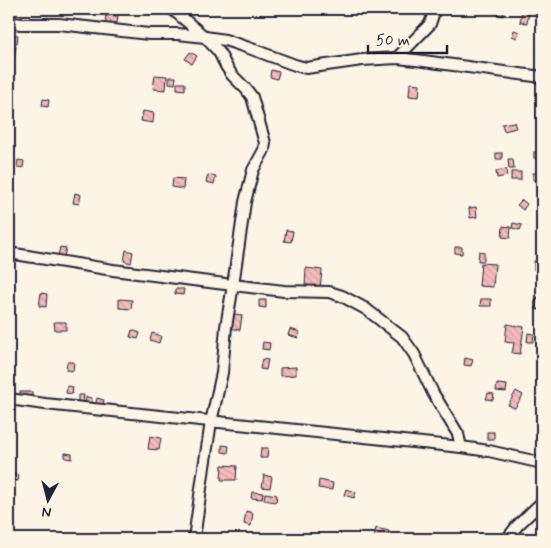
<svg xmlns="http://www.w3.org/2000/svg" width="551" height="548" viewBox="0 0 551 548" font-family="Mynerve,sans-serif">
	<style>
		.building { fill: url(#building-back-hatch); stroke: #22223b }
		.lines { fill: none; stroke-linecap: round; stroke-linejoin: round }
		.minor-casing { stroke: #22223b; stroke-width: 14 }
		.minor { stroke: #fcf5e5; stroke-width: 10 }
	</style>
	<defs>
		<pattern id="building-back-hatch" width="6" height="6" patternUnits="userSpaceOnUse" patternTransform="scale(1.25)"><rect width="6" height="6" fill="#f7bbb9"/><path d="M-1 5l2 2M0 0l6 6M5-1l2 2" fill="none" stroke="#d3a0a0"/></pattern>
	</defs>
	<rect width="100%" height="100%" fill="#fcf5e5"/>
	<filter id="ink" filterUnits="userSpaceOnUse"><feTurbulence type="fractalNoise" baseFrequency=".02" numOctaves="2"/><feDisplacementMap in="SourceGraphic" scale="10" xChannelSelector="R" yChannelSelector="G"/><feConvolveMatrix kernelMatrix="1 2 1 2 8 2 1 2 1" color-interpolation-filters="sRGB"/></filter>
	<g filter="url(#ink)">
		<g class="building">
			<path d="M495 9H505L503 16 494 13Z"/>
			<path d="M522 11 529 12 527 23 520 22Z"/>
			<path d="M106 15 118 16 117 23 105 21Z"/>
			<path d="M514 30 519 32 517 38 512 36Z"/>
			<path d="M11 34 18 35 17 43 10 42Z"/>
			<path d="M9 45 16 46 14 60 9 59Z"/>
			<path d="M190 52 197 56 192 64 185 59Z"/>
			<path d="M271 70 279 72 277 79 270 77Z"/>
			<path d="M155 75 167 76 166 90 153 89Z"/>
			<path d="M169 77H176L175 84 169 83Z"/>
			<path d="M9 82 15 83 13 92 9 91Z"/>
			<path d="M177 83H185V90L177 89Z"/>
			<path d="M410 83 420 84 419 97 409 96Z"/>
			<path d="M43 99 49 100 48 107 42 106Z"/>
			<path d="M143 111 154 113 153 123 141 121Z"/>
			<path d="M514 122 516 128 504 131 502 124Z"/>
			<rect x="534" y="152" width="8" height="6"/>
			<rect x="496" y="153" width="6" height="6"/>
			<path d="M508 159H513L514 169H509Z"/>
			<path d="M18 160 24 161 23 168 17 167Z"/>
			<path d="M506 169 507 176 497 178 496 171Z"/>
			<rect x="511" y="172" width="10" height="8"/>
			<path d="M533 173H541V179L533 180Z"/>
			<path d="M208 175 216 177 214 184 206 182Z"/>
			<path d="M173 178 184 179 183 189 172 187Z"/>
			<path d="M75 193 81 195 79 204 73 203Z"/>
			<path d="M522 200 527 204 523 210 517 205Z"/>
			<path d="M476 207 477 217 470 218 469 208Z"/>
			<path d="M513 223 522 225 520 230 512 228Z"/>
			<path d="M503 226 511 227 510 238 502 237Z"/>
			<path d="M286 230 293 231 291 242 284 241Z"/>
			<path d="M60 247 66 248 63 261 57 260Z"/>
			<path d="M455 247H462V254L455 253Z"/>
			<path d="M126 250 133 252 131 263 124 261Z"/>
			<path d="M479 251 484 252V261H478Z"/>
			<path d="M542 260V270H534V261Z"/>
			<path d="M481 263 495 264 493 287 479 286Z"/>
			<path d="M9 268 13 269 9 287Z"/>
			<path d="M306 268 322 270 320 289 305 287Z"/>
			<path d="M175 289H184L183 295 175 294Z"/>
			<path d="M41 293 47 294 46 307 39 306Z"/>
			<path d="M119 299 132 300 131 309 119 308Z"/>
			<path d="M481 299H491V306H480Z"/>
			<path d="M259 300H266V308L259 307Z"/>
			<path d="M226 313 242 315 240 330 224 327Z"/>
			<path d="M54 322H66V330H55Z"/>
			<path d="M507 324 524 327 520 354 512 353 514 343 505 342Z"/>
			<path d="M290 329 300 332 298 338 288 335Z"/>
			<path d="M132 330 140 333 138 339 130 337Z"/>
			<path d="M152 333 161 336 159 343 150 340Z"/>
			<path d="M528 333 534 334 533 342H527Z"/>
			<path d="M263 342 270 343 269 350 262 349Z"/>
			<path d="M465 358 473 360 471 366 464 365Z"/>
			<path d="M262 359 268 360 266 370 260 369Z"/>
			<path d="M67 362H74L73 371 66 370Z"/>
			<path d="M538 366H542V372L537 371Z"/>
			<path d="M296 367V375L280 376V368Z"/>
			<path d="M497 384 507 385 506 392 496 391Z"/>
			<path d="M67 386 73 387 72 394 66 393Z"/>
			<path d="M516 391 523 395 515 408 508 405Z"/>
			<rect x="20" y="392" width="12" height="6"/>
			<path d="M488 393 494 394 493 400 486 399Z"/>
			<path d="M78 395H84L83 402H78Z"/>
			<path d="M86 397 92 398 91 407 85 406Z"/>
			<path d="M97 398 104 400 102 409 95 407Z"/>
			<rect x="487" y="432" width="7" height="7"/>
			<path d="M150 436 161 438 159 450 148 449Z"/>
			<path d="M222 445 229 446 228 453 222 452Z"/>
			<path d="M261 448H268L267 458H260Z"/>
			<path d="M65 453 72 454V459L65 458Z"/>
			<path d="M222 465 237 466 236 480H221Z"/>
			<path d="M12 474 19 475 18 481 11 480Z"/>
			<path d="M264 475 272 477 270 488 262 487Z"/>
			<path d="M319 480 333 483 332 490 318 488Z"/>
			<path d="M346 489 356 492 354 498 344 495Z"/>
			<path d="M252 492 263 493 262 499 251 498Z"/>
			<path d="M265 493 277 495 276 502 264 500Z"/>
			<path d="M246 511 253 513 251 526 244 524Z"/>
			<path d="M376 528 389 531 388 539H374Z"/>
		</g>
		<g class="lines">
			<g class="minor-casing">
				<g id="minor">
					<path d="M172 9 205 37 225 40 249 48 295 65 306 68 362 60 397 58 416 60 542 77"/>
					<path d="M9 22 21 24H59L149 34H178L205 37 219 52 226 66 232 75 246 89 252 97 265 143 264 150 253 170 245 202 233 285 284 291 329 292 342 296 366 309 402 337 414 354 433 393 458 434 461 447"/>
					<path d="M397 58 430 24 435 9"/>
					<path d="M9 253 113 270 233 285 226 327 222 373 211 422 204 467 194 539"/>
					<path d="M541 304 542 302"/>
					<path d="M9 399 45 404 461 447 489 451 542 463"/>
					<path d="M507 539 517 526 542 502"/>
				</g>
			</g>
			<use href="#minor" class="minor"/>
		</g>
	</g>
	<rect width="551" height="548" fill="none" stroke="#fcf5e5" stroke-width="30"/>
	<rect x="15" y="15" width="521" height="518" fill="none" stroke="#22223b" stroke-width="2" filter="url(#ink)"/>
	<g transform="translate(48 500) rotate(187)" stroke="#fcf5e5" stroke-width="4" paint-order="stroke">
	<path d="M0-4L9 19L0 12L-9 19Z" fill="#22223b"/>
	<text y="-8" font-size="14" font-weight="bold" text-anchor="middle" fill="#22223b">N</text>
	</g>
	<path d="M368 45v8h79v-8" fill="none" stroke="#22223b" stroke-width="2.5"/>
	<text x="376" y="45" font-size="15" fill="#22223b" stroke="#fcf5e5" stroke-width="4" paint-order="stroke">50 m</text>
</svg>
